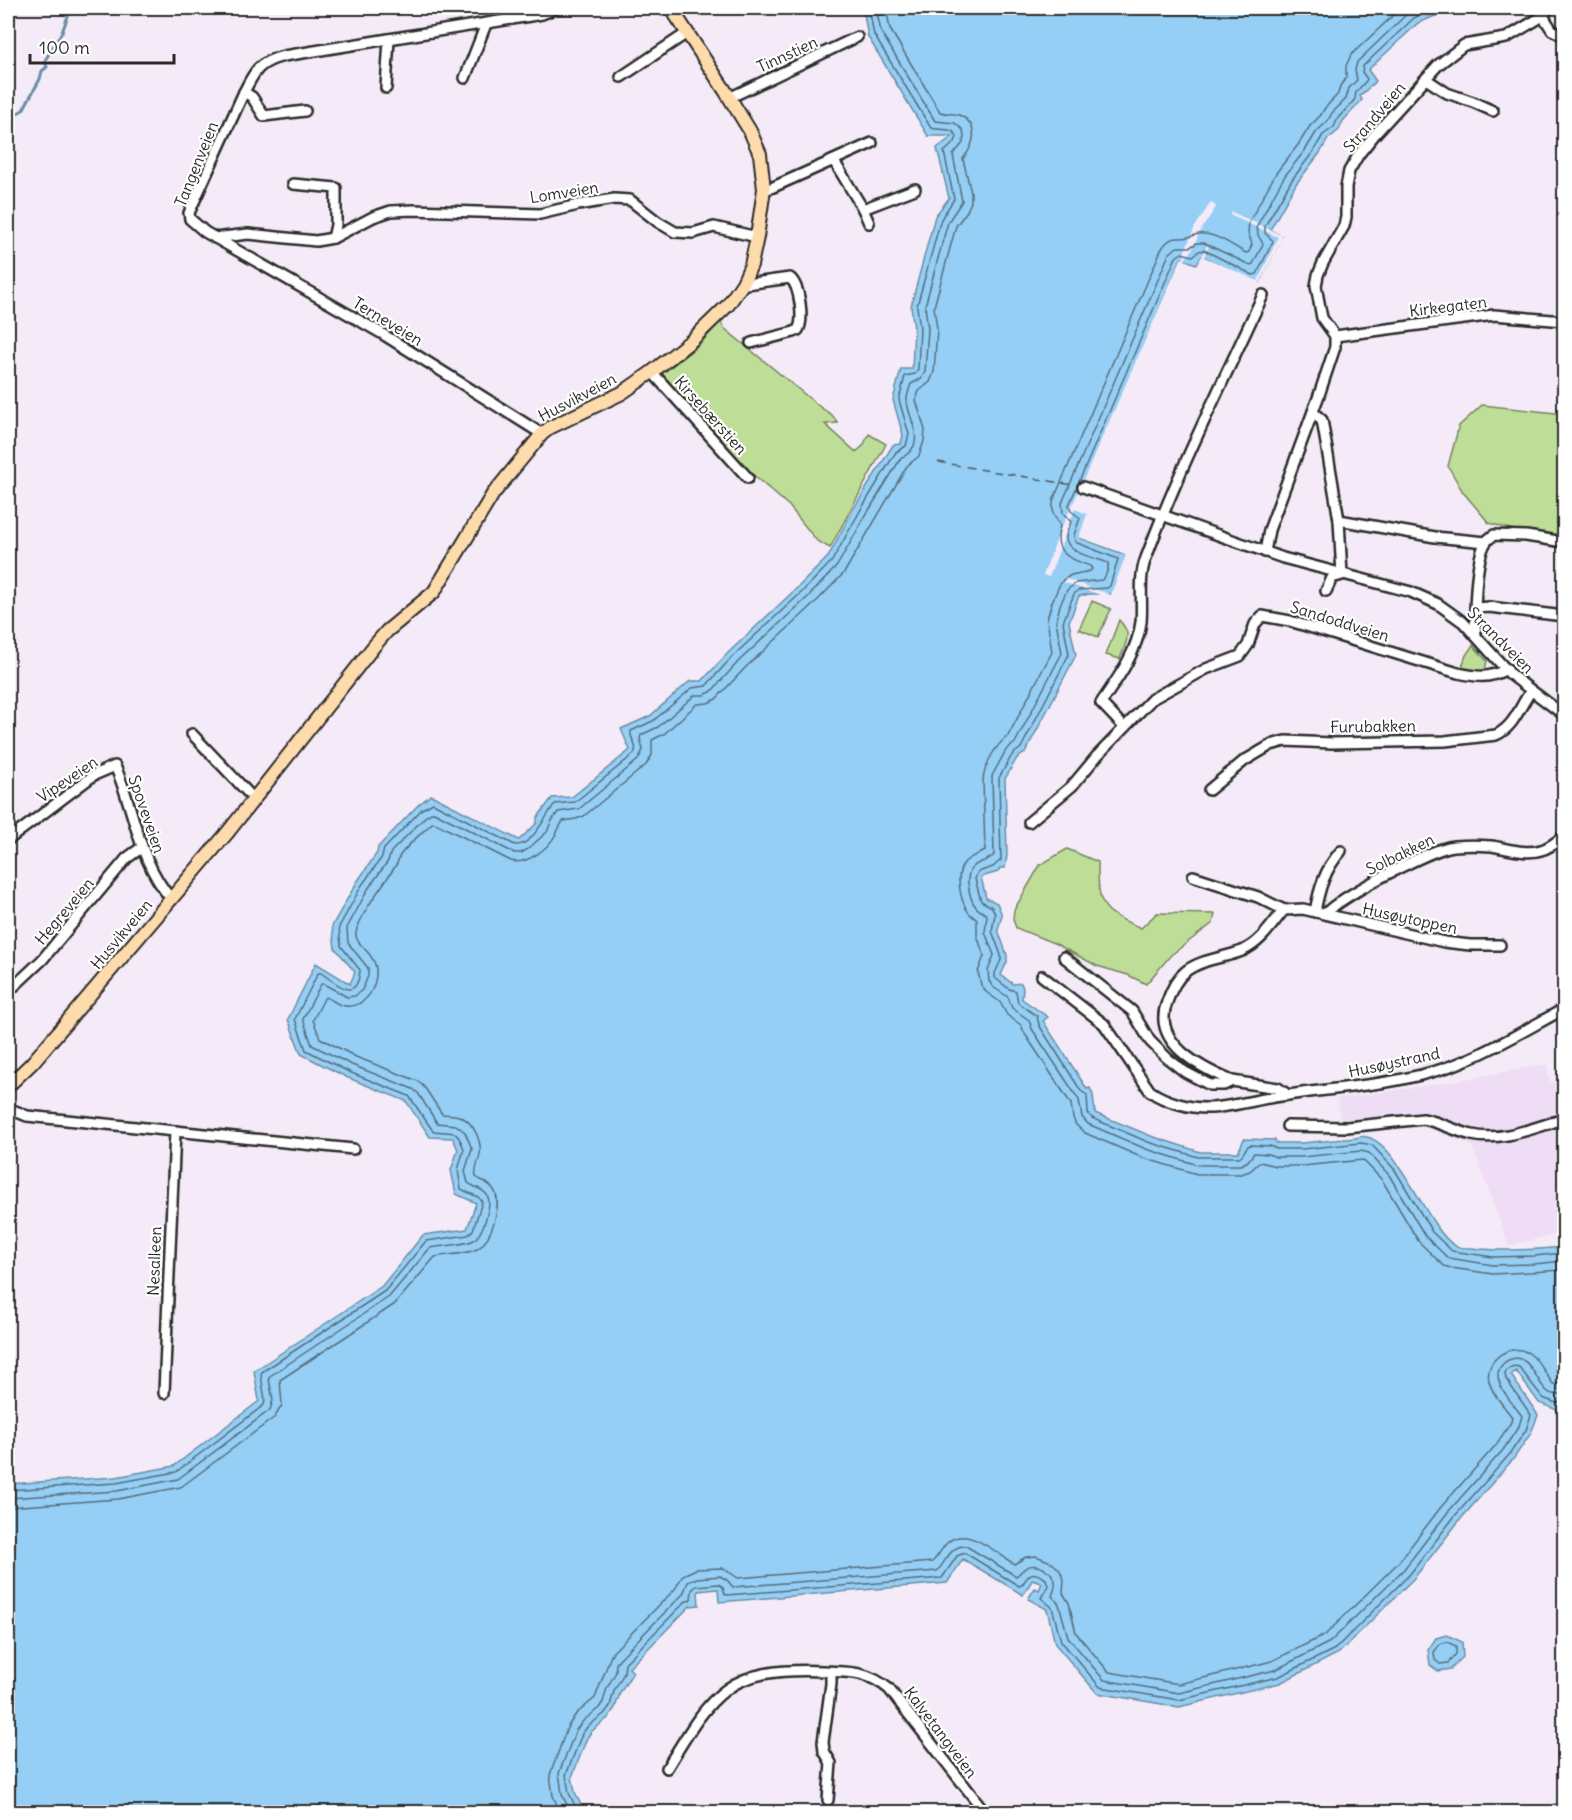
<svg xmlns="http://www.w3.org/2000/svg" width="1572" height="1820" viewBox="0 0 1572 1820" font-family="Delius,sans-serif">
	<style>
		.built { fill: #eeddf4 }
		.green { fill: #bede97; stroke: #748461; stroke-width: 1.5 }
		.water { fill: #95cff5; stroke: #6b8da4; stroke-width: 1.5 }
		.pier { fill: #f5ebf8 }
		.lines { fill: none; stroke-linecap: round; stroke-linejoin: round }
		.shore { stroke: #556d7c; stroke-width: 1.5 }
		.stream { stroke: #6b8da4; stroke-width: 3 }
		.ferry { stroke: #4b5c68; stroke-width: 1.5; stroke-dasharray: 8 6; stroke-linecap: butt }
		.minor-casing { stroke: #2b2b2b; stroke-width: 14 }
		.major-casing { stroke: #2b2b2b; stroke-width: 16 }
		.minor { stroke: #fff; stroke-width: 9 }
		.major { stroke: #fedbac; stroke-width: 12 }
		.labels { text-anchor: middle; stroke-width: 4.5; stroke-linejoin: round; paint-order: stroke }
		.street-label { font-size: 16px; fill: #2b2b2b; stroke: #fff }
	</style>
	<rect width="100%" height="100%" fill="#f5ebf8"/>
	<filter id="ink" filterUnits="userSpaceOnUse"><feTurbulence type="fractalNoise" baseFrequency=".0167" numOctaves="2"/><feDisplacementMap in="SourceGraphic" scale="12" xChannelSelector="R" yChannelSelector="G"/><feConvolveMatrix kernelMatrix="1 2 1 2 8 2 1 2 1" color-interpolation-filters="sRGB"/></filter>
	<g filter="url(#ink)">
		<path class="built" d="M1547 1064 1549 1081 1564 1085V1232L1509 1246 1472 1146 1420 1125 1343 1131 1337 1099 1455 1081Z"/>
		<g class="green">
			<path d="M720 320 724 328 820 407 832 415 838 423 825 424 856 452 863 446 869 434 886 444 830 548 817 541 789 506 744 467 659 376C681 359 704 344 720 320Z"/>
			<path d="M1482 405 1564 414V544L1489 523 1463 492 1448 466 1459 426Z"/>
			<path d="M1092 601 1111 609 1098 637 1079 629Z"/>
			<path d="M1119 620C1133 635 1126 641 1120 659L1106 655Z"/>
			<path d="M1473 645 1487 661 1484 674 1461 670 1466 655Z"/>
			<path d="M1067 849 1098 862C1098 906 1100 911 1141 928L1157 913 1215 914 1213 923 1171 955 1146 984 1128 975 1097 966 1056 944 1016 928 1013 919 1014 910 1040 865Z"/>
		</g>
		<g class="water">
			<path d="M863 8H1455L1418 23 1368 70 1376 81 1360 96 1362 100 1343 121 1339 130 1328 139 1320 153 1296 184 1270 230 1282 236 1259 284 1202 256 1197 264 1181 259 1075 507 1089 513 1080 538 1126 555 1114 594H1090L1079 596 1069 622 1076 655 1025 753 1017 758 1005 779 1007 856 1005 868H1000L998 872 981 877 986 898 997 903 1002 915 998 930 1007 955V962L1001 975 1013 984 1021 983 1023 988 1022 999 1048 1017 1043 1021 1087 1089 1090 1088 1093 1095 1095 1113 1151 1136 1200 1152H1238L1244 1139 1275 1140 1276 1143H1302L1356 1138C1391 1122 1427 1230 1454 1245 1458 1248 1467 1248 1472 1248 1503 1252 1533 1250 1564 1247V1406L1557 1410 1539 1403 1516 1371 1511 1375 1538 1415 1531 1433 1514 1458 1459 1521 1414 1578 1339 1653 1280 1683 1179 1707 1097 1693 1055 1644 1047 1609 1028 1599 1035 1588 1039 1590 1042 1583 1033 1579 1023 1595 963 1559 947 1583 719 1602 718 1589 698 1591 699 1605 690 1606 629 1668 633 1672 620 1693 615 1708 608 1718 592 1731 587 1738 572 1777 575 1792 584 1812H8V1484L116 1477 174 1466 259 1401 254 1371 382 1286 423 1235 467 1229 476 1203 456 1194 451 1170 458 1150 453 1138 430 1137 406 1101 346 1077 301 1054 288 1019 316 963 350 984 355 972 335 948 332 926 357 882 377 853 378 847 418 805 431 795 519 840 537 823V818L552 798 572 797 630 750 621 729 650 716 690 681H702L729 652 798 587 828 557 854 508 893 445 901 444 903 435 893 400 901 369H912L914 329 911 306 935 216 949 198 937 148 953 136H928L868 37Z"/>
			<path d="M1447 1635 1462 1642 1463 1657 1451 1669 1438 1671 1430 1665 1428 1650 1436 1638Z"/>
		</g>
		<path class="pier" d="M1211 202 1216 207 1201 230 1189 256H1187L1185 260 1197 266 1207 245 1209 246 1204 257 1258 281 1278 237 1230 215 1232 212 1283 236 1258 287 1203 259 1198 267 1183 263 1078 506 1092 512 1083 536 1129 553 1116 596 1106 597 1063 582 1064 578 1111 595 1126 554 1079 537 1087 514 1075 509 1049 577 1043 575 1061 528 1070 510 1071 511V508L1181 259H1183L1185 255 1184 253 1195 227Z"/>
		<g class="lines">
			<g class="shore">
				<path d="M1401 8 1351 55 1346 66V78L1340 86 1338 94 1325 108 1320 116 1310 126 1298 145 1276 173 1249 222 1248 233 1252 244 1249 252 1246 253C1233 246 1217 234 1203 234 1197 233 1194 236 1189 237 1175 240 1171 234 1161 250L1053 501V513L1060 525C1052 553 1068 558 1090 566L1092 569 1090 571 1071 575 1063 580 1059 586 1052 602 1047 619 1052 652 1008 736C995 746 984 765 983 781L985 851C978 855 969 856 964 863 955 874 960 899 967 910 969 914 974 917 977 920V935L984 956 978 972 981 985 986 992 1000 1002 1007 1015 1021 1025 1025 1034 1071 1104 1073 1118 1076 1125 1085 1133 1143 1158 1197 1174H1241L1250 1171 1260 1162 1276 1166H1302L1363 1160 1382 1180 1419 1242 1444 1266 1451 1268 1493 1274 1564 1270"/>
				<path d="M1419 8 1409 12 1357 62 1355 70 1357 80 1349 88 1346 99 1332 113 1327 122 1317 131 1306 149 1284 177 1276 191 1257 226 1258 235 1263 244 1253 264 1250 265 1204 243H1197L1190 247H1177L1169 254 1062 503 1063 513 1071 522C1069 526 1067 531 1066 536 1065 554 1095 557 1108 563 1109 567 1106 577 1102 580L1076 583 1067 590 1060 605 1056 621 1062 653 1015 743 1006 750 992 776 994 855C987 862 979 861 973 867 964 874 969 899 976 907 979 911 984 912 987 915L985 932 994 955 988 971 989 981 993 987 1008 997 1012 1008 1029 1020 1032 1029 1079 1100 1082 1117 1088 1124 1146 1149 1198 1165H1241L1248 1161 1254 1153 1268 1154 1276 1157H1302L1361 1151 1369 1153 1389 1175 1425 1236 1448 1258 1493 1265 1534 1264 1564 1261"/>
				<path d="M1436 8 1414 18 1363 66 1362 72 1367 79 1366 81 1356 92 1355 99 1351 104 1338 118 1334 127 1323 135 1313 152 1291 181 1265 226V233L1273 241 1257 274 1253 275 1204 250 1199 251 1193 256 1182 253 1176 257 1069 505 1071 511 1080 518 1074 535 1075 542 1118 559 1110 586 1107 588 1079 590 1074 594 1063 622 1069 654 1021 748 1012 755 999 778 1001 860 993 867 978 872 975 879 981 901 992 907 995 914 992 931 1001 955V960L995 973V978L1009 989 1016 991 1018 1003 1037 1016 1039 1025 1081 1091 1087 1095 1088 1113 1092 1118 1148 1142 1198 1157H1239C1245 1155 1244 1147 1250 1145L1270 1146 1277 1149H1302L1361 1143 1372 1145 1395 1170 1432 1232 1452 1251 1493 1257 1534 1256 1564 1253"/>
				<path d="M8 1490 116 1483 176 1472 264 1405 265 1400 261 1375 262 1372 385 1291 426 1241 468 1235 473 1230 482 1202 478 1197 461 1189 458 1170 464 1149C456 1127 453 1134 433 1131L409 1096 349 1072 306 1050 295 1019 318 973H321C337 984 357 1004 360 970L341 946 339 927 362 885 382 857 384 849 422 809 433 803 515 845C532 847 545 816 555 804L575 802 634 754C639 745 629 739 631 731L653 721 692 688 706 686 733 656 802 592 832 561 860 511 896 452 906 446 909 434 899 400 905 376 915 374 918 369 920 329 917 306 941 219 954 199 944 152 955 142 957 137C953 126 940 131 931 128L874 35 869 8"/>
				<path d="M8 1498 117 1491 178 1479 270 1410 273 1400 269 1379 270 1376 389 1297 430 1248C443 1245 459 1246 472 1241 482 1237 493 1204 487 1195 483 1189 474 1187 468 1183L465 1171 472 1149 465 1132 456 1125 437 1123 418 1093 413 1089 352 1065 312 1045 303 1019 321 984H324L347 997 355 996 362 990 368 976V968L348 943 347 928 368 889 388 861 391 852 427 815 434 812 514 853H521L528 849 547 832 551 822 558 812 579 809 638 760 643 750 640 738 641 735 658 727 695 695H704L711 692 739 661 808 597 837 566 866 515 901 458C927 445 911 424 907 403 906 397 909 390 911 384L921 379 925 372 928 329 925 306 948 222 962 201 953 155 963 143 964 136 963 130 955 123 935 121 881 32 876 8"/>
				<path d="M8 1507 118 1499 181 1487 275 1417 282 1405 280 1380 395 1304 435 1257C448 1254 465 1255 477 1249 491 1242 503 1204 494 1190 490 1183 482 1181 476 1177 474 1168 479 1162 480 1154 482 1141 473 1122 461 1117 455 1114 448 1115 442 1114L425 1088 418 1081 356 1057 320 1038 313 1020 325 997C331 999 335 1003 341 1005 354 1009 366 1002 372 990 389 951 349 949 357 929 366 905 383 886 396 865 398 863 398 860 399 857 405 847 423 832 432 823H435L511 861C527 865 548 849 556 834 559 829 560 825 563 821L576 819 584 816 646 765 652 755V740L664 734 697 704 708 703 716 699 745 668 814 604 844 573 907 466 919 456 924 441 925 430 916 400 919 391 930 382 934 372 937 329 934 307 956 226 967 211 971 202V193L963 159C974 145 981 125 959 115 953 113 946 114 940 112L890 29 886 8"/>
				<path d="M1447 1642 1456 1646V1654L1448 1663 1440 1664 1435 1660 1434 1652 1440 1644Z"/>
				<path d="M560 1812 553 1796 550 1775 567 1728 576 1714 595 1698 612 1653 675 1589 683 1575 696 1569 723 1568 738 1578 932 1562C938 1557 941 1549 947 1543 966 1524 996 1553 1014 1564L1026 1557 1036 1556 1051 1562 1059 1569 1064 1579 1063 1593 1069 1603 1076 1633 1109 1672 1179 1684 1272 1661 1325 1635 1398 1563 1441 1507 1496 1445 1511 1422 1512 1417C1504 1406 1492 1394 1489 1381 1484 1359 1512 1341 1530 1354 1540 1361 1546 1375 1553 1384H1564"/>
				<path d="M570 1812 562 1794 559 1773 576 1730 583 1721 599 1708 603 1702 607 1688 616 1672V1664L619 1659 683 1594 688 1582 697 1578 720 1576 727 1580 733 1587 937 1571C947 1561 950 1545 966 1546L1016 1576C1020 1574 1022 1569 1027 1567 1037 1562 1053 1571 1055 1581 1056 1586 1054 1591 1052 1596L1059 1604 1068 1637 1104 1680 1179 1693 1275 1670 1330 1642 1404 1569 1448 1512 1503 1450 1519 1426 1522 1416C1514 1405 1491 1381 1500 1368 1502 1364 1507 1360 1511 1359 1530 1353 1536 1382 1547 1391 1552 1396 1558 1394 1564 1393"/>
				<path d="M578 1812 569 1793 566 1775 582 1734 588 1726 604 1714 610 1706 614 1691 624 1673 625 1663 685 1602 691 1599 692 1590 696 1586 719 1584 723 1587 725 1594 727 1595 942 1578 957 1556 965 1553 1019 1586 1022 1585C1030 1572 1032 1570 1046 1579L1048 1586 1041 1598 1052 1607 1061 1641 1100 1687 1179 1700 1278 1677 1335 1649 1410 1574 1454 1517 1509 1455 1526 1430 1531 1415 1506 1379 1505 1374C1507 1368 1513 1365 1519 1367L1543 1398 1556 1403 1564 1401"/>
			</g>
			<path class="stream" d="M8 129 16 114 23 110 40 79 42 71 47 67 45 61 47 57 62 32 71 8"/>
			<path class="ferry" d="M938 462 1079 486"/>
			<g class="minor-casing">
				<g id="minor">
					<path d="M504 8 512 19"/>
					<path d="M1543 16 1552 30 1564 36"/>
					<path d="M621 77 687 33"/>
					<path d="M465 78 486 24"/>
					<path d="M1426 79 1447 93 1473 102 1493 111"/>
					<path d="M386 88 389 39"/>
					<path d="M244 92 252 97 264 116 305 111"/>
					<path d="M729 98 857 37"/>
					<path d="M834 161 863 209 915 189"/>
					<path d="M293 184 336 188V225L333 238"/>
					<path d="M764 189 771 188 872 143"/>
					<path d="M863 209 869 223"/>
					<path d="M215 238 248 234 316 241 333 238 373 217 391 211 413 210 540 214 578 205 614 199 630 200 658 222 675 232 693 233 714 227 757 237"/>
					<path d="M743 283 746 284 790 278C800 286 804 320 798 330L794 332 751 343"/>
					<path d="M1335 336 1494 315 1564 321"/>
					<path d="M652 372 748 478"/>
					<path d="M1313 412 1322 420 1339 520 1435 537 1486 542"/>
					<path d="M542 434 381 333 205 232 190 219 189 213 244 92C255 70 259 62 284 56L524 17 542 14 556 8"/>
					<path d="M1083 487 1283 558 1411 592 1438 604 1463 622 1511 675 1564 715"/>
					<path d="M1265 552 1269 530 1318 398 1335 347V336L1322 318 1316 286 1318 275 1323 263 1344 226 1346 217V187L1349 171 1359 154 1376 133 1438 65 1464 45 1506 38 1543 16 1549 8"/>
					<path d="M1326 591 1332 578 1342 575 1339 520"/>
					<path d="M1476 608 1489 607 1564 616"/>
					<path d="M1476 636C1474 616 1475 559 1486 542 1488 539 1491 537 1494 535L1526 536 1564 542"/>
					<path d="M1124 727 1101 703C1118 678 1137 653 1141 622 1143 601 1138 578 1146 558 1179 469 1223 382 1263 295"/>
					<path d="M192 734 254 799"/>
					<path d="M1209 790 1244 761 1271 745 1285 741 1332 743 1445 741 1496 735C1515 726 1519 707 1531 691"/>
					<path d="M1029 822 1072 786 1097 756 1152 699 1206 669 1240 656 1248 645 1255 624 1262 616 1290 621 1458 673C1478 677 1488 679 1507 669"/>
					<path d="M8 840 94 775 115 766C136 813 137 859 172 900"/>
					<path d="M1193 876 1258 897 1284 910"/>
					<path d="M1315 912C1319 889 1325 869 1341 851"/>
					<path d="M1325 914C1340 897 1432 848 1454 846 1466 845 1479 845 1491 846 1506 848 1526 855 1541 850 1549 848 1558 841 1564 836"/>
					<path d="M1064 957 1132 1011 1150 1041 1167 1058 1185 1072 1210 1085H1224L1232 1081 1278 1088 1288 1095"/>
					<path d="M1042 976 1104 1024 1150 1091C1165 1102 1192 1109 1211 1108 1236 1106 1262 1098 1288 1095 1349 1086 1414 1084 1471 1058 1503 1044 1534 1025 1564 1009"/>
					<path d="M8 992 42 960 127 858 141 848"/>
					<path d="M1232 1081C1201 1068 1151 1043 1167 1002 1171 990 1176 979 1186 971 1202 959 1224 958 1242 951 1262 942 1271 925 1284 910L1303 909 1444 942 1470 945H1500"/>
					<path d="M8 1108 27 1116 175 1131 164 1393"/>
					<path d="M1287 1126 1347 1127 1423 1119C1440 1122 1455 1131 1472 1135 1503 1142 1535 1127 1564 1119"/>
					<path d="M175 1131 353 1149"/>
					<path d="M667 1768C713 1692 727 1667 823 1671 850 1672 867 1671 889 1689L985 1812"/>
					<path d="M828 1800 831 1763 824 1751 823 1742 831 1684V1672"/>
				</g>
			</g>
			<g class="major-casing">
				<path id="major" d="M8 1086 32 1063 228 832 374 646 387 631 434 592 493 494 542 434 551 427 622 393 652 372 692 340 728 305 743 283 751 265 757 237 764 189 760 154 750 131 726 92 671 8"/>
			</g>
			<use href="#minor" class="minor"/>
			<use href="#major" class="major"/>
		</g>
	</g>
	<g class="labels">
		<g class="street-label">
			<text transform="translate(787 54) rotate(-25)" y="6">Tinnstien</text>
			<text transform="translate(1374 117) rotate(-50)" y="6">Strandveien</text>
			<text transform="translate(196 164) rotate(-68)" y="6">Tangenveien</text>
			<text transform="translate(564 192) rotate(-9)" y="6">Lomveien</text>
			<text transform="translate(1448 306) rotate(-7)" y="6">Kirkegaten</text>
			<text transform="translate(388 321) rotate(31)" y="6">Terneveien</text>
			<text transform="translate(577 397) rotate(-28)" y="6">Husvikveien</text>
			<text transform="translate(711 415) rotate(48)" y="6">Kirsebærstien</text>
			<text transform="translate(1340 621) rotate(17)" y="6">Sandoddveien</text>
			<text transform="translate(1501 640) rotate(45)" y="6">Strandveien</text>
			<text transform="translate(1373 726) rotate(-1)" y="6">Furubakken</text>
			<text transform="translate(67 779) rotate(-34)" y="6">Vipeveien</text>
			<text transform="translate(147 814) rotate(71)" y="6">Spoveveien</text>
			<text transform="translate(1400 854) rotate(-26)" y="6">Solbakken</text>
			<text transform="translate(64 911) rotate(-50)" y="6">Hegreveien</text>
			<text transform="translate(1410 918) rotate(12)" y="6">Husøytoppen</text>
			<text transform="translate(121 934) rotate(-50)" y="6">Husvikveien</text>
			<text transform="translate(1394 1062) rotate(-12)" y="6">Husøystrand</text>
			<text transform="translate(154 1261) rotate(-88)" y="6">Nesalleen</text>
			<text transform="translate(941 1732) rotate(53)" y="6">Kalvetangveien</text>
		</g>
	</g>
	<rect width="1572" height="1820" fill="none" stroke="#fff" stroke-width="30"/>
	<rect x="15" y="15" width="1542" height="1790" fill="none" stroke="#2b2b2b" stroke-width="2" filter="url(#ink)"/>
	<path d="M30 54v9h144v-9" fill="none" stroke="#2b2b2b" stroke-width="3"/>
	<text x="39" y="54" font-size="18" fill="#2b2b2b" stroke="#ffffff" stroke-width="4.5" paint-order="stroke">100 m</text>
</svg>
